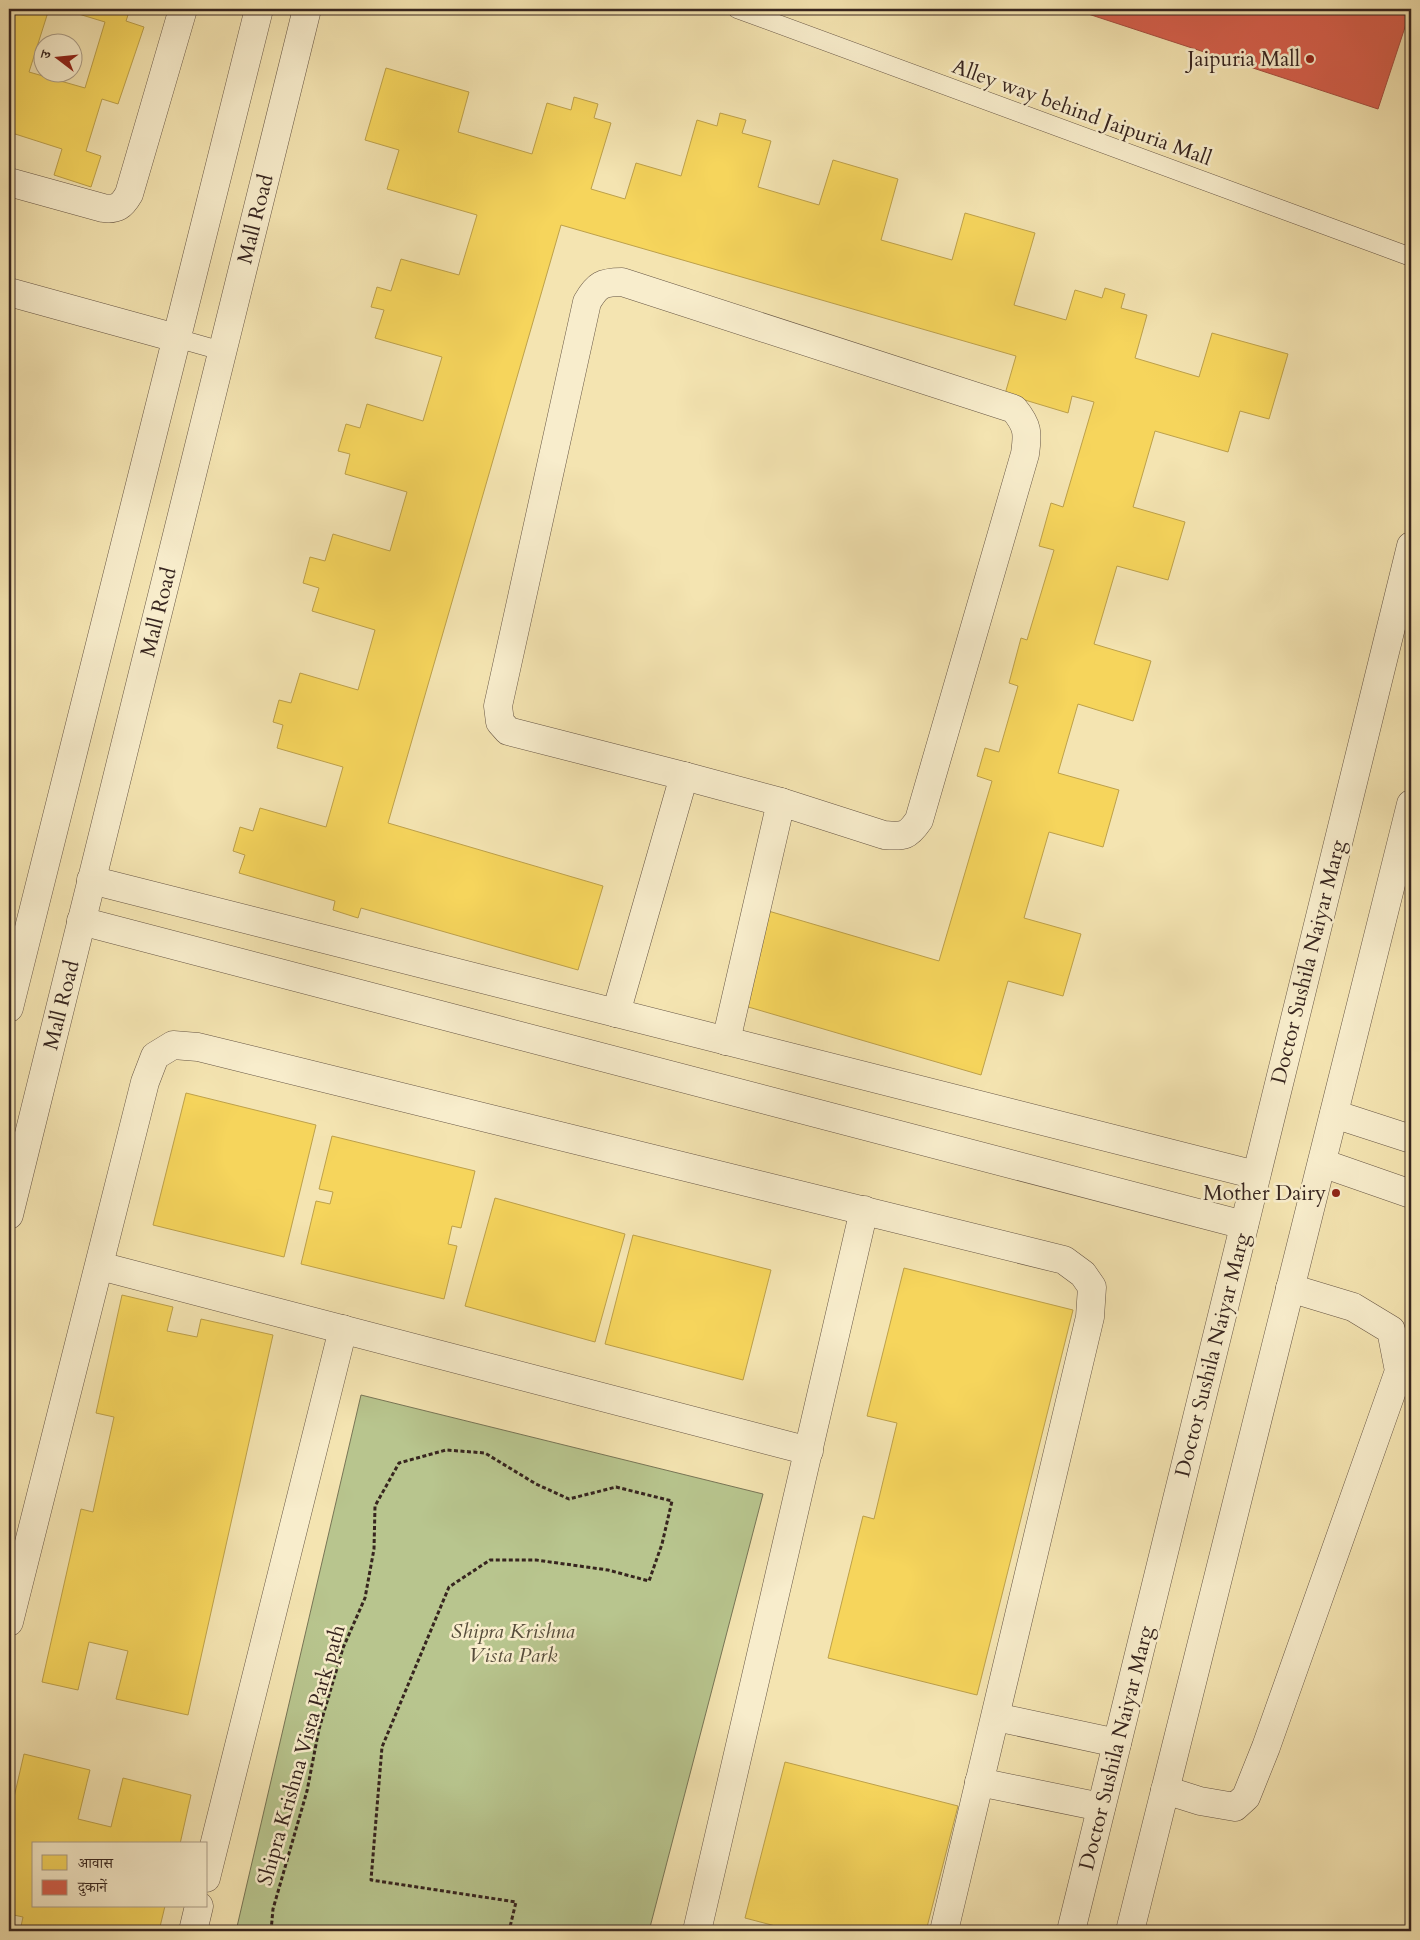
<svg xmlns="http://www.w3.org/2000/svg" width="1420" height="1940" viewBox="0 0 1420 1940" font-family="Cardo,'Noto Serif Devanagari',serif">
	<style>
		.green { fill: #b8c58e; stroke: #787556 }
		.homes { fill: #f6d55c; stroke: #bda04a }
		.shops { fill: #d6604d; stroke: #a64e3f }
		.lines { fill: none; stroke-linecap: round; stroke-linejoin: round }
		.service-casing { stroke: #654; stroke-width: 19 }
		.minor-casing { stroke: #654; stroke-width: 29 }
		.tertiary-casing { stroke: #654; stroke-width: 29 }
		.path { stroke: #37251f; stroke-width: 3; stroke-dasharray: 4 2.5; stroke-linecap: butt }
		.service { stroke: #f8edcc; stroke-width: 18 }
		.minor { stroke: #f8edcc; stroke-width: 28 }
		.tertiary { stroke: #f8edcc; stroke-width: 28 }
		.poi-dot { fill: #8f2418; stroke: #f8edcc; stroke-width: 2 }
		.labels { text-anchor: middle; stroke-width: 5; stroke-linejoin: round; paint-order: stroke }
		.poi-label { font-size: 21px; fill: #37251f; stroke: #f8edcc; text-anchor: end }
		.street-label { font-size: 21px; fill: #37251f; stroke: #f8edcc }
		.park-label { font-size: 21px; font-style: italic; fill: #574d3b; stroke: #f8edcc }
	</style>
	<rect width="100%" height="100%" fill="#f4e4b1"/>
	<filter id="stains"><feTurbulence type="fractalNoise" baseFrequency=".004" numOctaves="4"/><feColorMatrix values="0 0 0 0 .2 0 0 0 0 .09 0 0 0 0 .02 0 0 0 .5 -.17"/></filter>
	<radialGradient id="worn" r=".72"><stop offset=".6" stop-color="#630" stop-opacity="0"/><stop offset="1" stop-color="#630" stop-opacity=".3"/></radialGradient>
	<path class="green" d="M361 1395 763 1494 649 1931H236Z"/>
	<g class="homes">
		<path d="M13 9H49L29 72 85 88 105 22 62 9H130L126 21 144 27 118 104 102 99 86 151 101 156 91 187 54 175 62 149 12 133 9 144V23Z"/>
		<path d="M386 68 469 92 458 132 532 154 547 103 571 110 574 97 598 104 594 118 611 123 591 189 625 199 636 163 681 176 697 120 717 126 720 113 746 120 742 133 771 141 758 187 819 205 833 160 898 179 881 240 952 260 965 213 1035 233 1014 305 1066 320 1075 290 1102 298 1105 288 1125 294 1121 308 1147 315 1135 358 1199 377 1212 333 1288 354 1269 419 1240 411 1228 452 1155 431 1133 507 1185 522 1168 580 1117 566 1094 644 1151 661 1133 721 1078 704 1058 773 1119 790 1103 847 1049 832 1024 918 1081 934 1063 996 1008 981 981 1075 738 1004 765 910 939 961 992 781 977 776 985 748 999 752 1018 686 1009 683 1021 638 1027 640 1054 550 1039 546 1051 503 1063 507 1094 402 1072 396 1068 413 1005 394 1016 356 561 225 388 823 603 886 578 970 361 908 358 918 333 910 335 901 239 873 245 855 233 851 240 827 253 831 260 808 326 827 343 767 277 748 283 725 273 722 279 700 291 703 300 673 358 690 375 630 312 611 319 588 303 583 310 557 325 561 333 534 390 551 407 492 345 474 350 454 338 451 346 424 360 428 367 404 423 421 442 357 375 338 384 310 371 307 377 287 391 291 401 259 459 275 477 215 387 189 399 150 365 140Z"/>
		<path d="M186 1093 316 1125 284 1257 153 1225Z"/>
		<path d="M332 1136 475 1171 461 1228 452 1226 448 1244 457 1246 444 1299 301 1264 316 1201 330 1204 333 1192 319 1189Z"/>
		<path d="M495 1198 625 1234 595 1342 465 1306Z"/>
		<path d="M633 1235 771 1270 743 1380 605 1344Z"/>
		<path d="M904 1268 1073 1310 977 1695 828 1658 863 1516 874 1519 897 1423 867 1416Z"/>
		<path d="M122 1295 173 1307 167 1331 197 1337 201 1319 273 1335 188 1715 116 1699 128 1651 89 1642 78 1690 42 1682 81 1509 93 1512 114 1417 96 1413Z"/>
		<path d="M24 1754 90 1770 78 1819 111 1827 123 1778 191 1795 180 1844H34V1906H165L159 1931H20L23 1917 9 1914V1819Z"/>
		<path d="M785 1762 958 1806 926 1931H782L783 1928 745 1918Z"/>
	</g>
	<path class="shops" d="M1073 9H1411L1378 109Z"/>
	<g class="lines">
		<g class="service-casing">
			<g id="service">
				<path d="M737 9 1411 257"/>
				<path d="M176 338 222 351"/>
			</g>
		</g>
		<g class="minor-casing">
			<g id="minor">
				<path d="M9 182 103 208C117 210 122 206 129 194L183 9"/>
				<path d="M9 292 176 338"/>
				<path d="M684 776 781 802"/>
				<path d="M91 880 1256 1175"/>
				<path d="M81 921 1244 1225"/>
				<path d="M616 1013 684 776 508 731 500 722 498 706 587 302C597 285 602 282 622 282L1014 409C1028 426 1028 433 1025 454L919 820C908 836 904 837 884 835L781 802 726 1041"/>
				<path d="M1334 1114 1411 1139"/>
				<path d="M1322 1163 1411 1194"/>
				<path d="M100 1266 809 1451"/>
				<path d="M9 1622 145 1082 155 1056 173 1045 198 1047 1064 1260 1083 1274 1092 1287 1090 1317 944 1931"/>
				<path d="M996 1717 1117 1743"/>
				<path d="M979 1782 1101 1807"/>
				<path d="M1165 1790 1200 1801 1235 1807 1246 1797 1266 1747 1399 1371 1391 1330 1353 1307 1290 1288"/>
				<path d="M206 1878 343 1329"/>
				<path d="M193 1931 199 1906"/>
				<path d="M697 1931 864 1210"/>
			</g>
		</g>
		<g class="tertiary-casing">
			<g id="tertiary">
				<path d="M9 1008 259 9"/>
				<path d="M9 1215 307 9"/>
				<path d="M1071 1931 1411 546"/>
				<path d="M1130 1931 1411 804"/>
			</g>
		</g>
		<path class="path" d="M271 1931 273 1909 307 1791 319 1729 343 1648 365 1598 374 1549 375 1506 399 1463 446 1450 485 1453 536 1484 569 1499 616 1487 672 1501 662 1544 649 1581 608 1570 536 1560H490L449 1587 382 1747 371 1880 516 1902 509 1931"/>
		<use href="#service" class="service"/>
		<use href="#minor" class="minor"/>
		<use href="#tertiary" class="tertiary"/>
	</g>
	<g class="poi-dot">
		<circle cx="1310" cy="59" r="5"/>
		<circle cx="1336" cy="1193" r="5"/>
	</g>
	<g class="labels">
		<g class="poi-label">
			<text x="1300" y="66">Jaipuria Mall</text>
			<text x="1326" y="1200">Mother Dairy</text>
		</g>
		<g class="street-label">
			<text transform="translate(1082 112) rotate(20)" y="7">Alley way behind Jaipuria Mall</text>
			<text transform="translate(255 219) rotate(-76)" y="7">Mall Road</text>
			<text transform="translate(158 612) rotate(-76)" y="7">Mall Road</text>
			<text transform="translate(1308 962) rotate(-76)" y="7">Doctor Sushila Naiyar Marg</text>
			<text transform="translate(61 1005) rotate(-76)" y="7">Mall Road</text>
			<text transform="translate(1212 1355) rotate(-76)" y="7">Doctor Sushila Naiyar Marg</text>
			<text transform="translate(1116 1748) rotate(-76)" y="7">Doctor Sushila Naiyar Marg</text>
			<text transform="translate(301 1755) rotate(-74)" y="7">Shipra Krishna Vista Park path</text>
		</g>
		<g class="park-label">
			<text x="513" y="1638">Shipra Krishna<tspan x="513" dy="24">Vista Park</tspan></text>
		</g>
	</g>
	<rect width="1420" height="1940" fill="none" stroke="#f4e4b1" stroke-width="30"/>
	<rect x="10" y="10" width="1400" height="1920" fill="none" stroke="#37251f" stroke-width="2.5"/>
	<rect x="15" y="15" width="1390" height="1910" fill="none" stroke="#37251f"/>
	<rect x="32" y="1842" width="175" height="65" fill="#f8edcc" stroke="#ab9d87"/>
	<rect x="42" y="1855" width="25" height="15" fill="#f6d55c" stroke="#ab9d87"/>
	<text x="78" y="1868" font-size="15" fill="#37251f">आवास</text>
	<rect x="42" y="1880" width="25" height="15" fill="#d6604d" stroke="#ab9d87"/>
	<text x="78" y="1892" font-size="15" fill="#37251f">दुकानें</text>
	<g transform="translate(58 58) rotate(286)"><circle r="24" fill="#f8edcc" stroke="#ab9d87"/>
	<path d="M0-4L9 19L0 12L-9 19Z" fill="#8f2418"/>
	<text y="-8" font-size="14" font-weight="bold" text-anchor="middle" fill="#37251f">उ</text>
	</g>
	<rect width="100%" height="100%" filter="url(#stains)"/>
	<rect width="100%" height="100%" fill="url(#worn)"/>
</svg>
